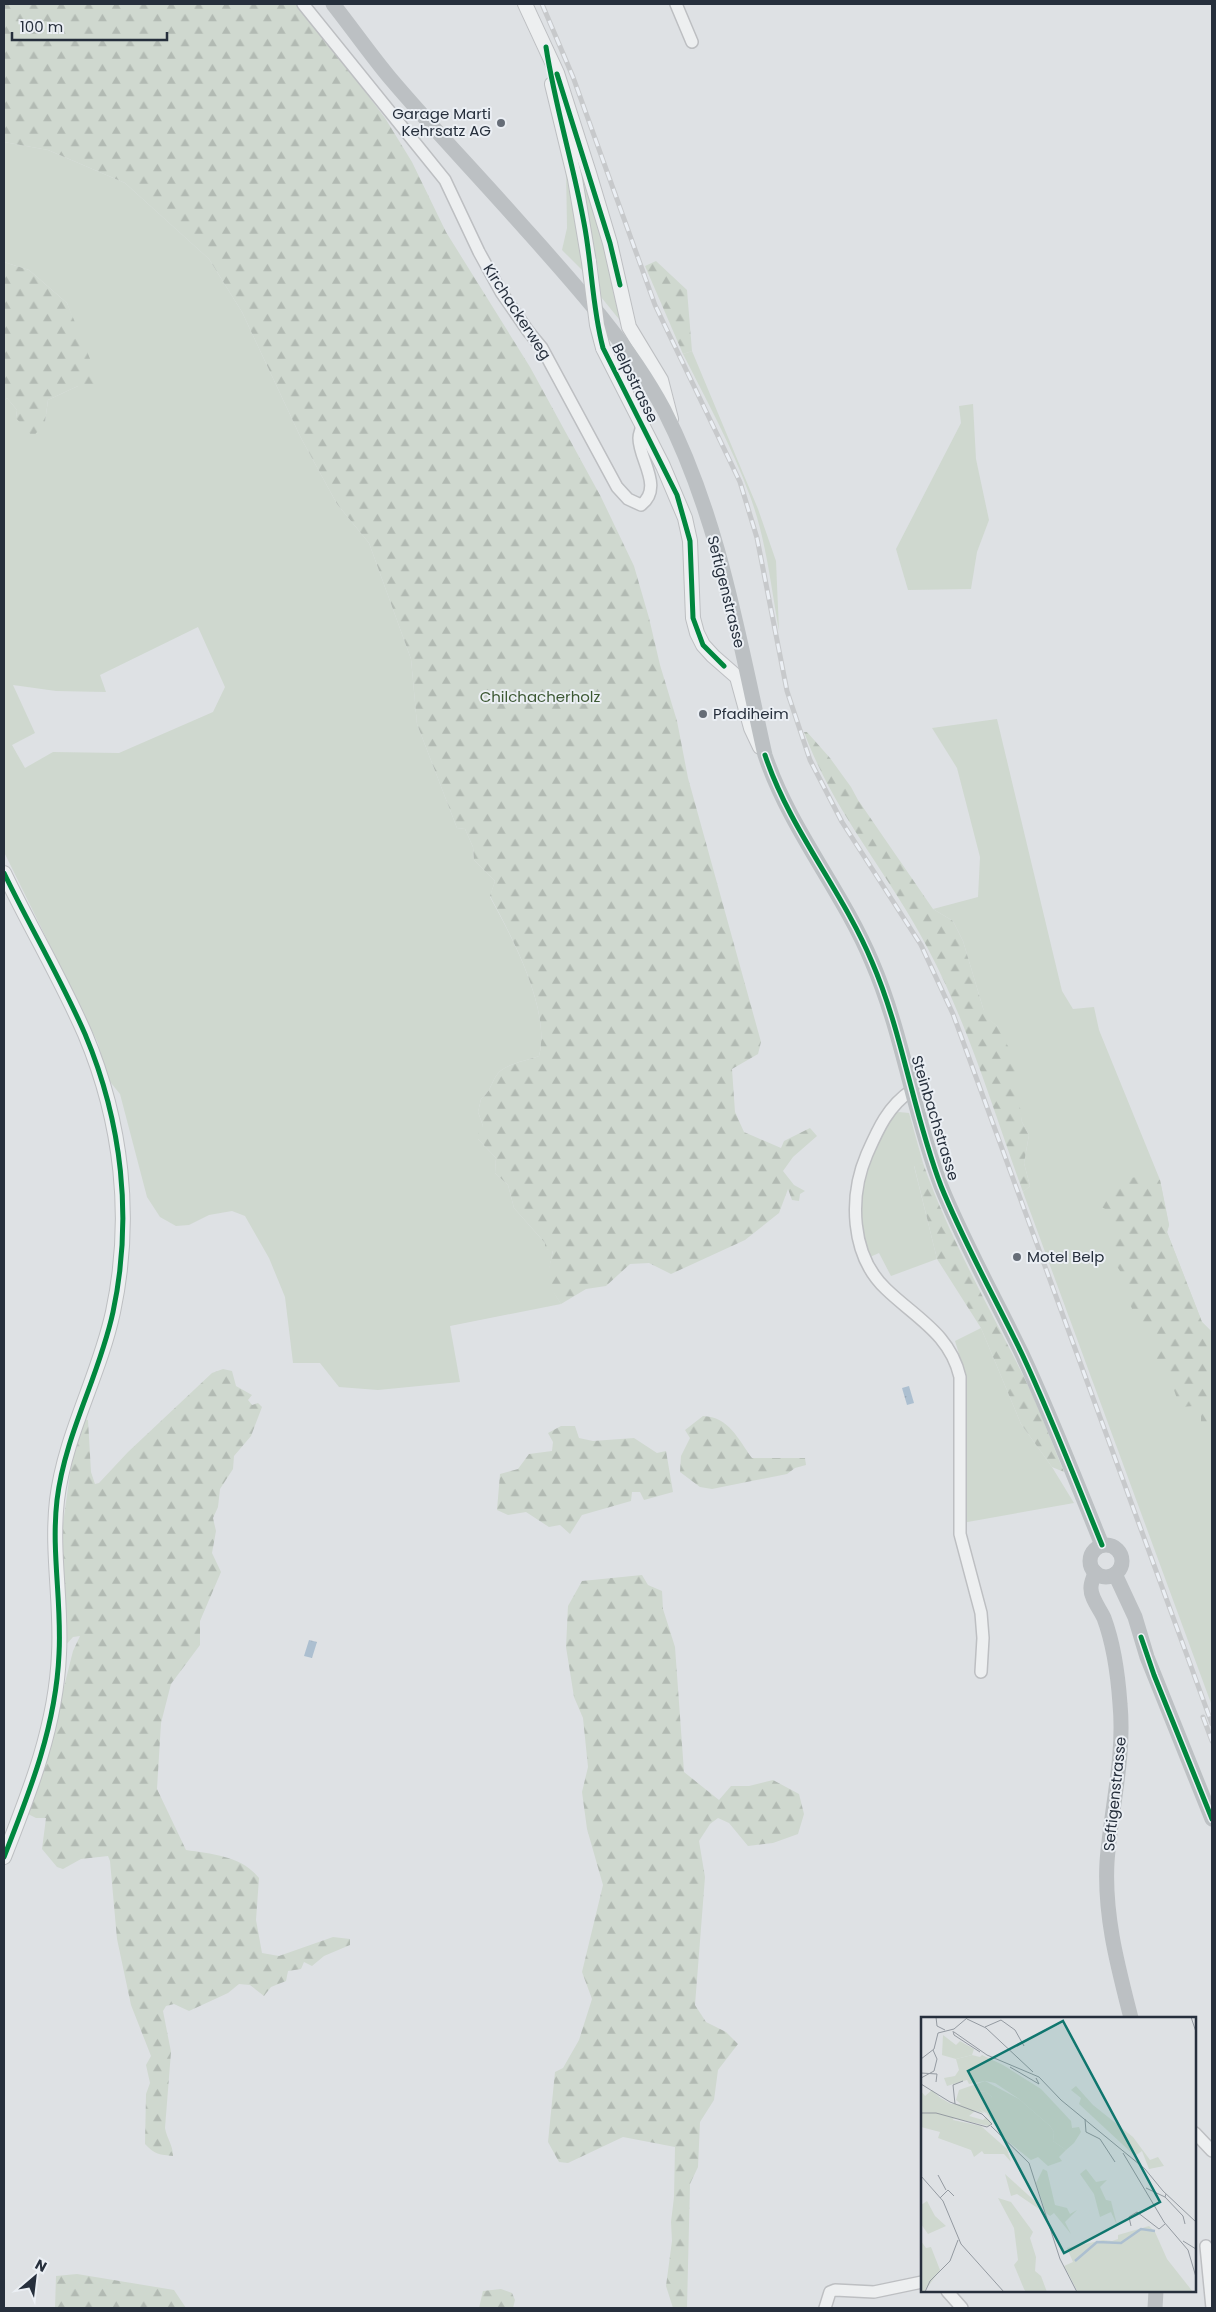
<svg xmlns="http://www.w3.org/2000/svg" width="1216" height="2312" viewBox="0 0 1216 2312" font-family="Poppins,sans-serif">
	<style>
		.grass { fill: #cfd8cf; fill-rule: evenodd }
		.forest { fill: url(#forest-firs) }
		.water { fill: url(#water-ripples) }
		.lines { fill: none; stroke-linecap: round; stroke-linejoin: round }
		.minor-casing { stroke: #bdbfc2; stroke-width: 14 }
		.tertiary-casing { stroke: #bdbfc2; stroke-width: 16 }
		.minor { stroke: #edeff0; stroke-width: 11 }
		.tertiary { stroke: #edeff0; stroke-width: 14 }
		.secondary { stroke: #bcc0c3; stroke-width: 15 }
		.rail-casing { stroke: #c7c9cb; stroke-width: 5 }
		.rail { stroke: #ebeff4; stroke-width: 3; stroke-dasharray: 9; stroke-linecap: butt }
		.tertiary-bridge-casing { stroke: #bdbfc2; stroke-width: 16; stroke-linecap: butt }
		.tertiary-bridge { stroke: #edeff0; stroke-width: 14 }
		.cycleway-casing { stroke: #ebeff4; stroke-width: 8 }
		.cycleway { stroke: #00873e; stroke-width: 5 }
		.poi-dot { fill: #666d77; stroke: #ebeff4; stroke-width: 2 }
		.labels { text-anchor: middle; stroke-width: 4; stroke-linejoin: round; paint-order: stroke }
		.poi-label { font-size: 15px; fill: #262f3c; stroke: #ebeff4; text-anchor: start }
		.street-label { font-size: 15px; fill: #262f3c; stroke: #ebeff4 }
		.park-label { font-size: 15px; fill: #3c5833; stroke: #ebeff4 }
		.inset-river { fill: none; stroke: #acbfd0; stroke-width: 2.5 }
		.inset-road { fill: none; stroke: #949aa1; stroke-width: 1 }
		.view { fill: #0f766e; fill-opacity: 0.15; stroke: #0f766e; stroke-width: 2.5 }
		.inset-edge { fill: none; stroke: #262f3c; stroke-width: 2.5 }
	</style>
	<defs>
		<pattern id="forest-firs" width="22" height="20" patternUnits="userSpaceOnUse" patternTransform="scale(1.25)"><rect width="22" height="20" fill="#cfd8cf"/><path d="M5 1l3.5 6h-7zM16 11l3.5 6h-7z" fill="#b2bab3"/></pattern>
		<pattern id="water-ripples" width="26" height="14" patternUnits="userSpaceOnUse" patternTransform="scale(1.25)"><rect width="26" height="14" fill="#acbfd0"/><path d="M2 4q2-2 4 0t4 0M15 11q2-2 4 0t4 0" fill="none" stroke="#94a4b4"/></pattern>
	</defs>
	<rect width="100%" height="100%" fill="#dee1e4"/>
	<g class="grass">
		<path d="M4 142 48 150 125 183 209 259 242 312 301 438 337 504 369 543 411 659 417 724 457 828 465 829 473 847 474 860 495 881 490 897C512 937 551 1010 539 1056 526 1061 503 1064 496 1076 490 1086 490 1092 481 1099L478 1112 483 1126 478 1139 496 1158 495 1173 508 1185 514 1208 545 1243 546 1249 553 1250 547 1281 561 1304 450 1326 460 1382 378 1390 339 1387 320 1363H293L285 1297 269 1258 245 1216 232 1211 209 1215 189 1225 176 1226 160 1217 147 1197 120 1094 107 1078 98 1043 4 852V401L7 398 17 410 16 418 45 422 48 400 78 386V332L67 303 29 270 4 262ZM198 627 225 687 213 712 119 753 53 752 25 768 12 745 35 733 13 685 56 691 106 692 100 675Z"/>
		<path d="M581 164 592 198 623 324 601 297 598 268 578 167Z"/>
		<path d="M566 165 586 274 562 250 567 228Z"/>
		<path d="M692 351 758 509 776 561 779 631C771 586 766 539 750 496 732 447 707 401 683 354Z"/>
		<path d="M973 404 976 459 989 520 977 552 971 589 908 590 896 549 961 423 959 406Z"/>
		<path d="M997 719 1062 991 1073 1009 1094 1007 1099 1030 1160 1180 1169 1225 1167 1232 1202 1322 1212 1332V1706L1023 1192 1030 1186 1024 1163 1029 1135 1022 1122 1017 1098 998 1027 986 1017 983 1008 963 941 953 921 933 909 978 897 980 857 957 768 932 728Z"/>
		<path d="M899 1112 909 1113 923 1163 914 1166 937 1259 891 1276 879 1253 870 1257C855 1208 857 1185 879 1138 884 1128 888 1115 899 1112Z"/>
		<path d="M981 1328 1021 1424 1052 1467 1074 1503 962 1523 960 1440 963 1367 955 1341Z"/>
	</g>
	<g class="forest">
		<path d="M4 4H299L385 118 412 162 446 232 530 367 601 497 634 566 649 618 660 665 677 721 688 778 761 1042 758 1054 732 1069 735 1112 744 1132 781 1148 784 1141 810 1128 817 1136 793 1157 783 1171 794 1185 805 1191 800 1194 799 1201 792 1200 788 1189 779 1213 745 1240 671 1274 649 1263 630 1264 606 1286 586 1289 561 1304 546 1281 553 1251 545 1249V1243L514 1208 508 1185 495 1173 496 1158 478 1139V1132L483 1126 478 1112 481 1099C490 1092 490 1086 496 1076 503 1064 526 1061 539 1056 551 1010 512 937 490 896L495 881 474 860 473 847 465 829 457 828 417 724 411 659 369 543 337 504 301 438 242 312 209 259 125 183 48 150 4 142Z"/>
		<path d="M656 261 687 290 692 351 683 354 645 266Z"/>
		<path d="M4 262 29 270 67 303 100 383 89 395 78 386 48 400 45 422 33 437 16 418 17 410 7 398 4 401Z"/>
		<path d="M804 732H807L830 758 851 787 858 800 933 909 953 921 963 941 983 1008 987 1017 998 1027 1013 1056 1022 1122 1029 1135 1024 1163 1030 1186 1023 1192C993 1110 968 1023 926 945 887 871 834 813 804 732Z"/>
		<path d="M923 1163C949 1237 989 1307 1024 1377 1039 1408 1051 1440 1064 1472L1052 1467 1021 1424 981 1328 937 1259 914 1165Z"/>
		<path d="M1148 1175 1160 1180 1169 1225 1167 1232 1202 1322 1212 1332V1427L1201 1422V1412L1194 1406 1180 1407 1168 1373 1157 1371 1151 1353 1154 1332 1137 1320 1125 1293 1124 1277 1114 1262 1112 1213 1100 1206 1103 1193 1130 1178Z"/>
		<path d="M223 1369 232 1371 236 1386 252 1395 248 1400 252 1405 258 1403 262 1407 251 1436 234 1456 233 1469 220 1489 218 1507 213 1518 216 1531 212 1553 221 1572 200 1621V1645L171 1684 161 1723 157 1789 186 1850C212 1854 242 1856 259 1878L256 1920 262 1953 279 1956 333 1937 350 1939V1945L324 1956 312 1966 304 1962 301 1969 288 1971 286 1981 271 1987 264 1996 250 1985 239 1984 228 1993 189 2011 174 2004 166 2006 163 2011 171 2052 165 2128C167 2139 173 2145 173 2156 160 2155 154 2154 145 2144L146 2094 150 2083 146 2065 151 2056 131 2005 117 1939 110 1861 108 1856 81 1859 63 1869 57 1867 42 1849 46 1818H36L26 1813 51 1738 73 1651 80 1636 73 1637 64 1647 60 1545 72 1459 83 1419 88 1420 91 1472 95 1484 99 1483 128 1452 212 1373Z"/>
		<path d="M703 1416C729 1417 738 1439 752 1458H805L806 1465 795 1468 787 1474 712 1489 700 1487 680 1472 681 1456 690 1438 685 1430Z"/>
		<path d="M561 1426H575L579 1438 593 1441 634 1438 657 1453 666 1451 673 1492 644 1500 640 1492H632L631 1501 582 1515 570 1534 560 1525 549 1527 526 1512 508 1515 497 1510 500 1474 518 1469 529 1454 552 1451 553 1442 548 1433Z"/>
		<path d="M642 1575 648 1585 662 1591 663 1609 675 1647 684 1772 719 1800 731 1786H749L773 1780 799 1794 804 1814 798 1834 773 1843 748 1846 729 1823 718 1818 710 1824 699 1841 705 1877 695 2005 706 2022 726 2032 738 2044 718 2070 714 2100 700 2122 698 2167 690 2184 687 2308H673L666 2286 672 2241 671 2222 674 2197 675 2147 623 2137 568 2163 559 2162 548 2142 555 2072 563 2068 579 2040 592 1999 582 1972 603 1885 587 1829 582 1792 588 1767 583 1718 574 1697 566 1647 568 1606 582 1581Z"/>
		<path d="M77 2274 174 2290 186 2308H55L56 2276Z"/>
		<path d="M501 2289 512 2293 515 2300 513 2308H479L483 2291Z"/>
	</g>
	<g class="water">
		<path d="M909 1386 914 1403 907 1405 902 1388Z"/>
		<path d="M309 1640 317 1642 312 1658 304 1656Z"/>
	</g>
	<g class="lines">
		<g class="minor-casing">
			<g id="minor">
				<path d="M303 4 445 180 479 252 501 292 528 331 542 348 617 487 628 499 641 505C664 487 639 460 639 438 639 434 641 430 642 426"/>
				<path d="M676 4 692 42"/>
				<path d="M912 1090C888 1106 878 1129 867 1154 849 1196 850 1255 886 1289 916 1318 950 1334 960 1377V1534L981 1613 983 1638 981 1672"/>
				<path d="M1195 2133 1212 2151"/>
				<path d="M1206 2246 1212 2308"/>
				<path d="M947 2291 962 2308"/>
				<path d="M825 2308 830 2292 835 2290 874 2292 922 2282"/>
			</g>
		</g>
		<g class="tertiary-casing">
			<g id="tertiary">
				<path d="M525 4 557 73 589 173 610 243 629 327 661 380 671 419"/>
				<path d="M552 84 575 179 589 262"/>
				<path d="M603 348 663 466 685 518 690 541 693 618 697 633 703 645 713 656 737 677 751 728 760 747"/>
				<path d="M4 873C30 927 61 979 85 1034 122 1122 133 1218 113 1312 99 1377 65 1434 57 1500 51 1552 62 1603 59 1654 56 1726 30 1791 4 1857"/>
			</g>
		</g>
		<use href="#minor" class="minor"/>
		<use href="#tertiary" class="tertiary"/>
		<g class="secondary">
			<path d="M333 4C352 28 370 54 390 78 429 124 471 168 512 214 567 276 624 336 664 410 719 517 739 639 765 755 790 830 842 890 872 962 903 1034 913 1113 941 1186 964 1243 995 1298 1022 1354 1051 1416 1076 1481 1102 1545"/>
			<circle cx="1106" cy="1561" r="16"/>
			<path d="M1095 1572C1094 1577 1091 1582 1091 1587 1090 1597 1100 1609 1104 1618 1114 1645 1118 1675 1120 1704 1125 1757 1111 1808 1107 1862 1104 1916 1118 1967 1131 2018"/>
			<path d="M1115 1574 1135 1617 1147 1657 1212 1819"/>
			<path d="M1155 2308 1156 2291"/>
		</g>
		<g class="rail-casing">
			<g id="rail">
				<path d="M542 4 573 77 655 305 740 482 757 538 787 691 810 760 842 822 921 945 953 1014 1212 1724"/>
				<path d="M1203 1717 1212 1741"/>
			</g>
		</g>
		<use href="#rail" class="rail"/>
		<g class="tertiary-bridge-casing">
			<path id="tertiary-bridge" d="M589 262 597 325 603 348"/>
		</g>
		<use href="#tertiary-bridge" class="tertiary-bridge"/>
		<g class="cycleway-casing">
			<g id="cycleway">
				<path d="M546 47C555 106 573 163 584 223 592 264 592 307 603 348L677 495 690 541 693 618 703 645 724 666"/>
				<path d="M557 74 610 243 620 285"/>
				<path d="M765 755C790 830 842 890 872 962 903 1034 913 1113 941 1186 964 1243 995 1298 1022 1354 1051 1416 1076 1481 1102 1545"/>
				<path d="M4 873C30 927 61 979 85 1034 122 1122 133 1218 113 1312 99 1377 65 1434 57 1500 51 1552 62 1603 59 1654 56 1726 30 1791 4 1857"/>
				<path d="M1141 1637 1154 1675 1212 1819"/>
			</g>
		</g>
		<use href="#cycleway" class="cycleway"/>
	</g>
	<g class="poi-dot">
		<circle cx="501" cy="123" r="5"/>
		<circle cx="703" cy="714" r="5"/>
		<circle cx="1017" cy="1257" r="5"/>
	</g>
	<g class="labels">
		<g class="poi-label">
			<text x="491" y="119" text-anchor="end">Garage Marti<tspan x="491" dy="17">Kehrsatz AG</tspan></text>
			<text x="713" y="719">Pfadiheim</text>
			<text x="1027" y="1262">Motel Belp</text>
		</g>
		<g class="street-label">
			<text transform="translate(517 312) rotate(57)" y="5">Kirchackerweg</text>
			<text transform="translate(635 383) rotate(64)" y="5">Belpstrasse</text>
			<text transform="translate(726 592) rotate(76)" y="5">Seftigenstrasse</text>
			<text transform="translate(935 1118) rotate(73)" y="5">Steinbachstrasse</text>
			<text transform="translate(1115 1794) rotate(-84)" y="5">Seftigenstrasse</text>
		</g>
		<g class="park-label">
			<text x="540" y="702">Chilchacherholz</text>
		</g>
	</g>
	<g transform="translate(921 2017)">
		<rect width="275" height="275" fill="#dee1e4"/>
		<path d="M22 18 35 28 39 24 53 32 51 38 35 42 21 38ZM64 64 98 82 129 109 133 115 132 124 145 133 138 140 141 144 127 149 117 140 110 143 84 122 64 94 63 86 71 80 65 75 55 74 51 84 63 96 54 94 48 99 62 103 65 100 71 106 68 109 32 101 34 96 18 80 30 87H40L35 83 38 73ZM155 69 172 88 212 120 229 143 237 140 243 149 228 152 221 134 214 139 158 87 160 81 150 73ZM6 184 14 199 25 209 7 217 0 207V188Z" fill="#cfd8cf"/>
		<path d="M51 38 59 40 61 38 82 48 120 72 150 104 151 111 158 110 160 115 153 126 145 133 132 124 133 115 129 109 98 82 74 66 64 64 48 67 46 63 26 69 23 61 34 59 38 53 35 42ZM11 73 35 96 32 103 60 109 86 132 90 145 83 137H63L61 134 53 140 50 133 17 121 19 115 0 110V74L4 79ZM52 74 65 75 71 80 68 87 63 86 65 96 54 89 47 79ZM122 152 126 154 134 188 146 191 149 197 156 193 144 205 150 217 133 196 129 199 125 196 115 166ZM165 152 175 165 186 163 179 170 185 183 190 184 196 208 190 195 179 200 173 177 159 157ZM84 157 115 185 118 192 96 177 90 179ZM77 181 90 185 112 215 109 221 115 240 114 254 120 259 126 275H105L103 272 93 248 97 243 93 211ZM228 209 234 215 246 242 272 275H157L143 249 152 245 146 231 182 223V213V223L191 224 197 222V218ZM0 224 5 231 10 230 19 253 3 275H0Z" fill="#cfd8cf"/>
		<path class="inset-river" d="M154 244 176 225 200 226 220 212 234 214"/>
		<path class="inset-road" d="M15 0 16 9 24 13M270 0 275 15M46 2 65 11 112 55M64 10 80 3 94 13 103 29M32 14 33 18 59 35M33 15 66 38 118 60 140 83 224 152 242 174 275 205M0 42 13 32 17 16 33 12 46 1M89 50 118 67 115 61M0 56 16 57 15 65M0 61 13 54 16 42 12 33M0 67 29 85 61 97 71 107 66 110 15 96H0M34 87 32 68 42 64M164 102 165 115 179 122 194 145M70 109 108 146 139 242 156 275M202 136 243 205 267 233 275 260M17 158 25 173M0 159 22 184 40 227 83 275M225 171 244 180M245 177 244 180 262 199 264 207M19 181 27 173 33 179M210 209 208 200 216 195 238 212 244 207M262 224 275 232M4 275 9 264 29 244 37 223"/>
		<path class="view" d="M142 4 239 185 143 236 47 54Z"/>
		<rect width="275" height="275" class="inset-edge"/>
	</g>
	<rect width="1216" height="2312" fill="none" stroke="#262f3c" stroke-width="10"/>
	<g transform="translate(35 2277) rotate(28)" stroke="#ebeff4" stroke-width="4" paint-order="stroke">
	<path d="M0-4L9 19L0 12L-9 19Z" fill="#262f3c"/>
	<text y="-8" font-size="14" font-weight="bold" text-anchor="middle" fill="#262f3c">N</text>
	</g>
	<path d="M12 32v8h155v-8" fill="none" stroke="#262f3c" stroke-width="2.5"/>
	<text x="20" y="32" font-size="15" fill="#262f3c" stroke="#ebeff4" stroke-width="4" paint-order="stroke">100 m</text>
</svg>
